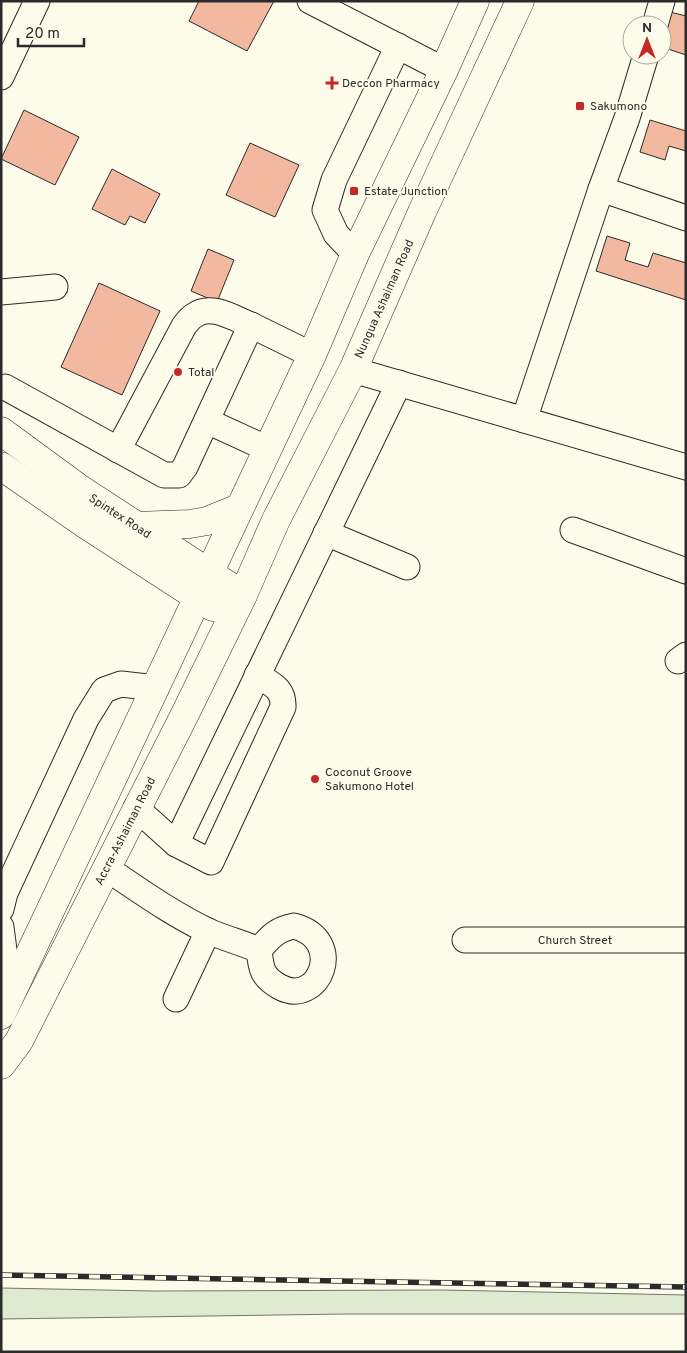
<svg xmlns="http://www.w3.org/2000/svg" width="687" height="1353" viewBox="0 0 687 1353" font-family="Overpass,sans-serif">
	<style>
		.green { fill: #deebd1; stroke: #74746e }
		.building { fill: #f2b8a0; stroke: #2b2b2b }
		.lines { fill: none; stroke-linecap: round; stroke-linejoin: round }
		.minor-casing { stroke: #2b2b2b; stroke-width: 27 }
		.major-casing { stroke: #2b2b2b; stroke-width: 29 }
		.minor { stroke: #fdfbea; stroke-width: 25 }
		.major { stroke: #fdfbea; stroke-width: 28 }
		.rail-casing { stroke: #2b2b2b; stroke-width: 5.5 }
		.rail { stroke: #fdfbea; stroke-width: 4; stroke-dasharray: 11; stroke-linecap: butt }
		.poi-dot { fill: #c62828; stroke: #fdfbea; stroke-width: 2 }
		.labels { text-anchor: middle; stroke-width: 4; stroke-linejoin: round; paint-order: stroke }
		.poi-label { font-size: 12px; fill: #2b2b2b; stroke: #fdfbea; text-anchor: start }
		.street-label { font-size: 12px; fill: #2b2b2b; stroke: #fdfbea }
	</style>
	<rect width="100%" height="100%" fill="#fdfbea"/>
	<path class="green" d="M1 1288 154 1291 442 1290 686 1295V1314H346L1 1319Z"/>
	<g class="building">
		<path d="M199 1H274L247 51 189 21Z"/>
		<path d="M670 12 686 16V55L662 47V38Z"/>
		<path d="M24 110 79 137 55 185 1 159Z"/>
		<path d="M650 120 686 131V151L669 146 665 160 640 152Z"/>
		<path d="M250 143 299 165 275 217 226 195Z"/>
		<path d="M112 169 160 194 145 223 130 216 125 225 92 209Z"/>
		<path d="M607 236 630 243 625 260 648 267 653 253 686 263V300L596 271Z"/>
		<path d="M208 249 234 260 217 302 191 291Z"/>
		<path d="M99 283 160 311 122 395 61 367Z"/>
	</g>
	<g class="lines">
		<g class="minor-casing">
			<g id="minor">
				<path d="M310 1 444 70"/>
				<path d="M655 25 662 1"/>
				<path d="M1 77 37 1"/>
				<path d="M601 189 686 218"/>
				<path d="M355 254 336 234 325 210 334 180 398 46"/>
				<path d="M1 292 55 287"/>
				<path d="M353 370 686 467"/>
				<path d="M5 387 164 475H179L185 467 251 325 312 355"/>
				<path d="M524 420 601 189 627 118 646 55"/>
				<path d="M207 421 268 449"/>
				<path d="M118 450 184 326C187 322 191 317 195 315 211 303 235 319 251 325"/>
				<path d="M573 530 686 571"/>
				<path d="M326 533 407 567"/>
				<path d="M678 661 686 655"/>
				<path d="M136 808 176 844 211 862 283 707C284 688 271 684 257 675"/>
				<path d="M176 844 399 383"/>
				<path d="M106 868C139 890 172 914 208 931 224 938 242 943 259 950"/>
				<path d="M1 909 5 893 86 719 104 690 121 684 156 688"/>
				<path d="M294 926C347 940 319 1008 280 987 262 977 261 969 259 950 270 937 277 929 294 926Z"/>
				<path d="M1 927 10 996"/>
				<path d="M465 940H686"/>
				<path d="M176 999 208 931"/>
			</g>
		</g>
		<g class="major-casing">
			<g id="major">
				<path d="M1 431 80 489 243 595"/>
				<path d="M1 466 85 524 213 607"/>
				<path d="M135 526 190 524 207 521 239 508"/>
				<path d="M1 1015 312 355 355 254 444 70 475 1"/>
				<path d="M1 1065 19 1041 185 714 243 595 276 520 353 370 422 212 520 1"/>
			</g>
		</g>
		<use href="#minor" class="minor"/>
		<use href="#major" class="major"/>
		<g class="rail-casing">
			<path id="rail" d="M1 1275 686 1287"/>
		</g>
		<use href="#rail" class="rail"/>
	</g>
	<g class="poi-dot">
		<path d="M329.5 75.5h5v5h5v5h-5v5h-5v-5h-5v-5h5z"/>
		<rect x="575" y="101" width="10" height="10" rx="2.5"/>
		<rect x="349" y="186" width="10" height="10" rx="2.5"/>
		<circle cx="178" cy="372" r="5"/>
		<circle cx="315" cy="779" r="5"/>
	</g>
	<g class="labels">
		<g class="poi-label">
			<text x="342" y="87">Deccon Pharmacy</text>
			<text x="590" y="110">Sakumono</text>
			<text x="364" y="195">Estate Junction</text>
			<text x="188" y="376">Total</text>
			<text x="325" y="776">Coconut Groove<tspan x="325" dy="14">Sakumono Hotel</tspan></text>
		</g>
		<g class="street-label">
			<text transform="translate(384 299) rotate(-66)" y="4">Nungua Ashaiman Road</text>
			<text transform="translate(120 516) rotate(33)" y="4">Spintex Road</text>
			<text transform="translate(125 831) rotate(-63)" y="4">Accra-Ashaiman Road</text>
			<text x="575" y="944">Church Street</text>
		</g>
	</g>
	<rect width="687" height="1353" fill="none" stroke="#2b2b2b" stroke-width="5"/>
	<g transform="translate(647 40)"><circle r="24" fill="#fdfbea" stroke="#a9a89e"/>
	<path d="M0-4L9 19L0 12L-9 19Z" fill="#c62828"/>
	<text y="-8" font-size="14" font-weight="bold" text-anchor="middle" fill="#2b2b2b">N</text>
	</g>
	<path d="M18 38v8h66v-8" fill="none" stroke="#2b2b2b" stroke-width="2.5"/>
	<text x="25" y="38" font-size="15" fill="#2b2b2b" stroke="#fdfbea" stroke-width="4" paint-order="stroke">20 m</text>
</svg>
